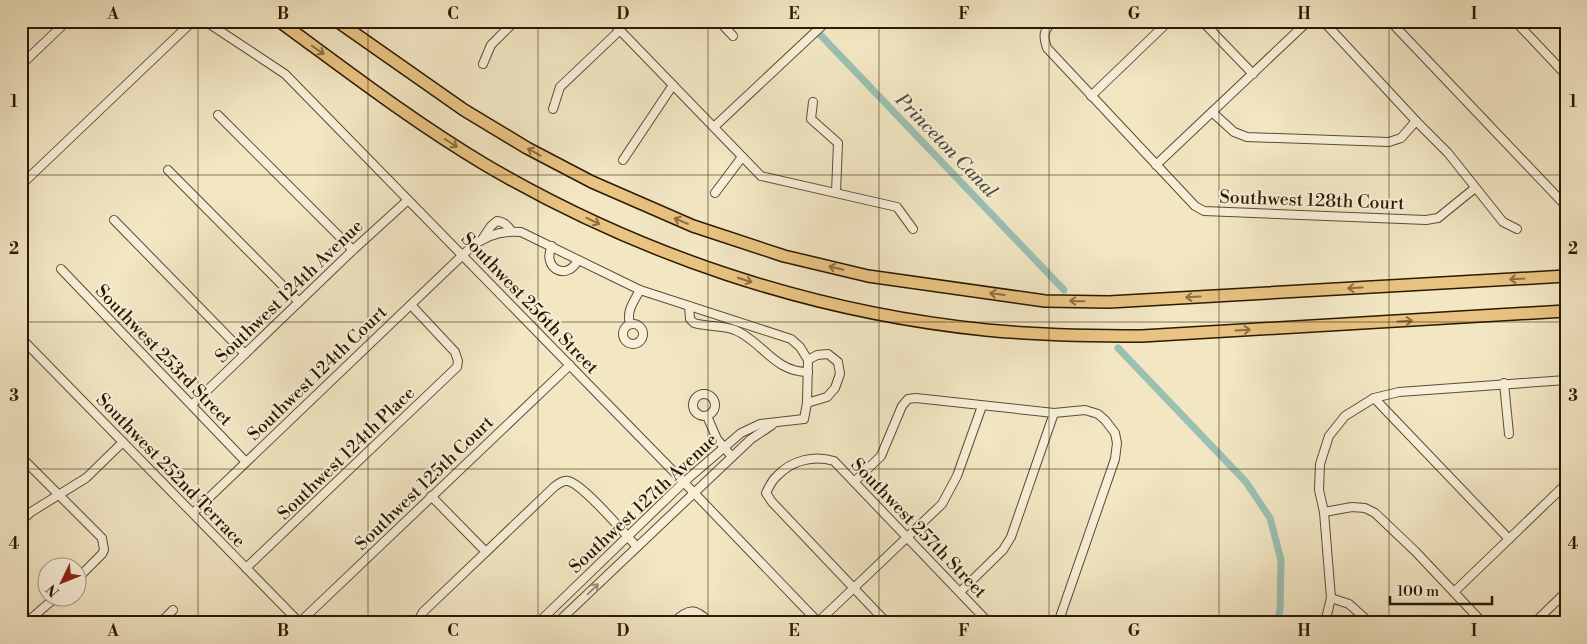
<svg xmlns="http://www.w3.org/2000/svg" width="1587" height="644" viewBox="0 0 1587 644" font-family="'Libre Bodoni',serif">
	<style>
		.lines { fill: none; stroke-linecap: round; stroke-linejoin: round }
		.canal { stroke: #9bc0b3; stroke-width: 7 }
		.minor-casing { stroke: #5d4c32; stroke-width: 10 }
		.highway-casing { stroke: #2b1902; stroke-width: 14 }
		.minor { stroke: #f7efd8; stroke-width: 8 }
		.highway { stroke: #e9c382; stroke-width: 11 }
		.oneway { stroke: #8a6e42 }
		.oneway2 { stroke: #9b8f78 }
		.grid { fill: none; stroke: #2b1902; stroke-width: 1; stroke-opacity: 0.55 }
		.labels { text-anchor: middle; stroke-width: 4; stroke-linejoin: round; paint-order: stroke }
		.street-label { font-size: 18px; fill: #2b1902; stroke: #f7efd8 }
		.water-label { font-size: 19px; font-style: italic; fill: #525340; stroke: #f7efd8 }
		.neatline { fill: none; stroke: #2b1902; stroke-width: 2 }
		.grid-label { font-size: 16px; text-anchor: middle; font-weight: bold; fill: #2b1902 }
	</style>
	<rect width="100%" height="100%" fill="#f2e6c3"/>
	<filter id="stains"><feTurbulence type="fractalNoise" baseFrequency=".004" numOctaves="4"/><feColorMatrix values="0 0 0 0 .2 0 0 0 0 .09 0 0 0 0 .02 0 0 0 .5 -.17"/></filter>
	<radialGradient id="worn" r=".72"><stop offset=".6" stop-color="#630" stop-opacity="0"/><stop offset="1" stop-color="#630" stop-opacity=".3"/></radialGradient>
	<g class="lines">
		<g class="canal">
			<path d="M807 21 1064 290"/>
			<path d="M1118 348 1246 482 1270 518 1281 560 1280 611 1276 623"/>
		</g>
		<g class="minor-casing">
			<g id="minor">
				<path d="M205 21 285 74 675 473 819 623"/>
				<path d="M611 21 761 176 897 207 913 229"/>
				<path d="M719 21 733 36"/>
				<path d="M1053 21C1043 31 1043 36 1047 48L1195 206 1204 211 1426 220 1438 218 1475 188"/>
				<path d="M1202 21 1253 74"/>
				<path d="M1320 21 1325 23 1416 121 1448 153 1503 222 1517 229"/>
				<path d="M1390 21 1566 206"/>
				<path d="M1515 21 1566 75"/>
				<path d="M483 64 491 45 515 21"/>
				<path d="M21 65 67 21"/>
				<path d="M1091 96 1169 21"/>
				<path d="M813 102 811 119 838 143 836 192"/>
				<path d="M553 109 560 87 620 30"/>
				<path d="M1212 112 1234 132 1247 137 1389 142 1401 138 1416 121"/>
				<path d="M218 115 353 250"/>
				<path d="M714 127 827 21"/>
				<path d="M623 160 673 85"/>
				<path d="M1156 165 1306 23 1310 21"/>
				<path d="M168 170 299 302"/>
				<path d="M21 185 193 21"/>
				<path d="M715 193 742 157"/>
				<path d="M114 220 245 354"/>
				<path d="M483 238 491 226 497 221C504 222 508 225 511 231"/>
				<path d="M552 246C541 268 567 282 578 260"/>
				<path d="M61 269 246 462"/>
				<path d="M689 306 690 319 694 323C707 327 722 325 735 330 763 342 774 372 808 372"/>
				<circle cx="633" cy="334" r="10"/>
				<path d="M630 324C626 311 634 301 640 290"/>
				<path d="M21 338 300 623"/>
				<path d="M1504 383 1509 434"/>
				<circle cx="704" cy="405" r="11"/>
				<path d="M1374 398 1509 539"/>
				<path d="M807 403 827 397 835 388 840 374 838 362 828 354 817 355 808 360"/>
				<path d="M192 405 353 250 408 200"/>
				<path d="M707 416 717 439 732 457"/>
				<path d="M21 457 102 538 104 550 102 554 78 578"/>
				<path d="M854 482 881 456 902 406 908 399 916 398 1054 413 1085 410 1098 414 1105 420 1115 433 1117 443 1115 459 1058 623"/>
				<path d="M431 496 486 552"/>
				<path d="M1324 512 1352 507 1365 508 1375 513 1415 551 1483 623"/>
				<path d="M193 513 469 249C484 236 501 230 521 232L640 290 791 339 800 347 808 360"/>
				<path d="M21 521 31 512 86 478 123 442"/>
				<path d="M246 568 457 367 458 361 455 352 411 305"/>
				<path d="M960 592 1003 550 1011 537 1054 413"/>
				<path d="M1454 592 1566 484"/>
				<path d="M1331 598 1349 604 1370 623"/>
				<path d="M300 622 570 365"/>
				<path d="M818 622 942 504 957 476 982 406"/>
				<path d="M26 623 57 596"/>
				<path d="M160 623 173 610"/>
				<path d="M417 623 423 612 554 487C558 484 562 480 568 481 583 484 625 534 637 547"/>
				<path d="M538 623 684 482 741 433 760 424 804 419 807 403 808 360"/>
				<path d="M557 623 751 439 772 425"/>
				<path d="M673 623C688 608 695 607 710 623"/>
				<path d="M887 623 772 502 766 493C769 487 772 480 777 476 792 460 814 455 834 461L989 623"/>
				<path d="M1325 623 1331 598 1324 512 1319 490 1320 464 1329 436 1345 416 1374 398 1399 392 1566 380"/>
				<path d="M1534 623 1566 592"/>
			</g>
		</g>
		<g class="highway-casing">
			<g id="highway">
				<path d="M279 21C346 70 412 121 484 164 637 254 809 312 986 330 1038 335 1090 336 1142 336L1566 311"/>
				<path d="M337 21 464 110 527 148 592 182 693 226 784 256 868 276 1045 301 1109 302 1566 276"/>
			</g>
		</g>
		<use href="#minor" class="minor"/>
		<use href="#highway" class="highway"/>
	</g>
	<defs><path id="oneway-shaft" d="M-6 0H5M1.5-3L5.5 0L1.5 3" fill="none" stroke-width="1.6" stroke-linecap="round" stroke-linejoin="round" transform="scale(1.25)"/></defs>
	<g class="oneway">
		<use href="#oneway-shaft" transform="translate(318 50) rotate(35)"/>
		<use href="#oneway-shaft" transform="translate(451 143) rotate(32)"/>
		<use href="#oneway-shaft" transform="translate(534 152) rotate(-151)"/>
		<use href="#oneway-shaft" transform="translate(593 221) rotate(26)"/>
		<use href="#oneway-shaft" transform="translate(681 221) rotate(-157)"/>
		<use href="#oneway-shaft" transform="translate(836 268) rotate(-167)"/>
		<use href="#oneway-shaft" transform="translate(1517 279) rotate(177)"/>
		<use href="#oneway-shaft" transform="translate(745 280) rotate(18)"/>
		<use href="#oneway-shaft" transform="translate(1355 288) rotate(177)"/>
		<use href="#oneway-shaft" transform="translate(997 294) rotate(-172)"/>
		<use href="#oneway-shaft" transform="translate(1193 297) rotate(177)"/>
		<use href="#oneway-shaft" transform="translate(1077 301) rotate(-179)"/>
		<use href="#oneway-shaft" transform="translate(1405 321) rotate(-3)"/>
		<use href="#oneway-shaft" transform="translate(1243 330) rotate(-3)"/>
	</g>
	<use class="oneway2" href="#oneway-shaft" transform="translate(593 589) rotate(-44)"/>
	<path class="grid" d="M198 21V623M368 21V623M538 21V623M708 21V623M879 21V623M1049 21V623M1219 21V623M1389 21V623M21 175H1566M21 322H1566M21 469H1566"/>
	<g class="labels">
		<g class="street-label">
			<text transform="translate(1312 200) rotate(2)" y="6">Southwest 128th Court</text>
			<text transform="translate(289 291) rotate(-44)" y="6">Southwest 124th Avenue</text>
			<text transform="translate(530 303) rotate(46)" y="6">Southwest 256th Street</text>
			<text transform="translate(164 355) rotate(46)" y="6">Southwest 253rd Street</text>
			<text transform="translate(317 373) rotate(-44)" y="6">Southwest 124th Court</text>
			<text transform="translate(346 453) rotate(-44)" y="6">Southwest 124th Place</text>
			<text transform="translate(171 470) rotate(46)" y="6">Southwest 252nd Terrace</text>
			<text transform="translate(424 483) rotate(-44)" y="6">Southwest 125th Court</text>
			<text transform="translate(643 503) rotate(-43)" y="6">Southwest 127th Avenue</text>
			<text transform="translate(919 528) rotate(46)" y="6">Southwest 257th Street</text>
		</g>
		<g class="water-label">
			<text transform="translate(947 145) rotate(46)" y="7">Princeton Canal</text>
		</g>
	</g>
	<rect width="1587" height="644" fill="none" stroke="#f2e6c3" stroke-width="55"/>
	<g transform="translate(62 582) rotate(227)"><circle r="24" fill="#f7efd8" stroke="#a59982"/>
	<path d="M0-4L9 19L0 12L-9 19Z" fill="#8f2418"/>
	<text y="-8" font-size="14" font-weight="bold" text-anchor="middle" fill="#2b1902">N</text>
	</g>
	<path d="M1390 596v8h102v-8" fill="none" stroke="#2b1902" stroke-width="2.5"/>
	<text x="1397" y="596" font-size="15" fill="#2b1902" stroke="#f7efd8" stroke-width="4" paint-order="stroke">100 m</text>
	<rect x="28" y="28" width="1532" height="588" class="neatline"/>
	<g class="grid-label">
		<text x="113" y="19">A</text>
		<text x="283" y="19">B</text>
		<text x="453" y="19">C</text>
		<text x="623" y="19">D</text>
		<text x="794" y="19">E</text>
		<text x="964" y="19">F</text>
		<text x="1134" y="19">G</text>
		<text x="1304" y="19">H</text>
		<text x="1474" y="19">I</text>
		<text x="14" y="107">1</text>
		<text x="1573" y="107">1</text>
		<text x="14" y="254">2</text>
		<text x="1573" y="254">2</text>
		<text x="14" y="401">3</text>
		<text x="1573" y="401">3</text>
		<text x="14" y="549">4</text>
		<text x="1573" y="549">4</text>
		<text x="113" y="636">A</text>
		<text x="283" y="636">B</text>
		<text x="453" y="636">C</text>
		<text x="623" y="636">D</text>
		<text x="794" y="636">E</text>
		<text x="964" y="636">F</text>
		<text x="1134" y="636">G</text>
		<text x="1304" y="636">H</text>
		<text x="1474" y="636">I</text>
	</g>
	<rect width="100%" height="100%" filter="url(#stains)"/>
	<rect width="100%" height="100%" fill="url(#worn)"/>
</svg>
